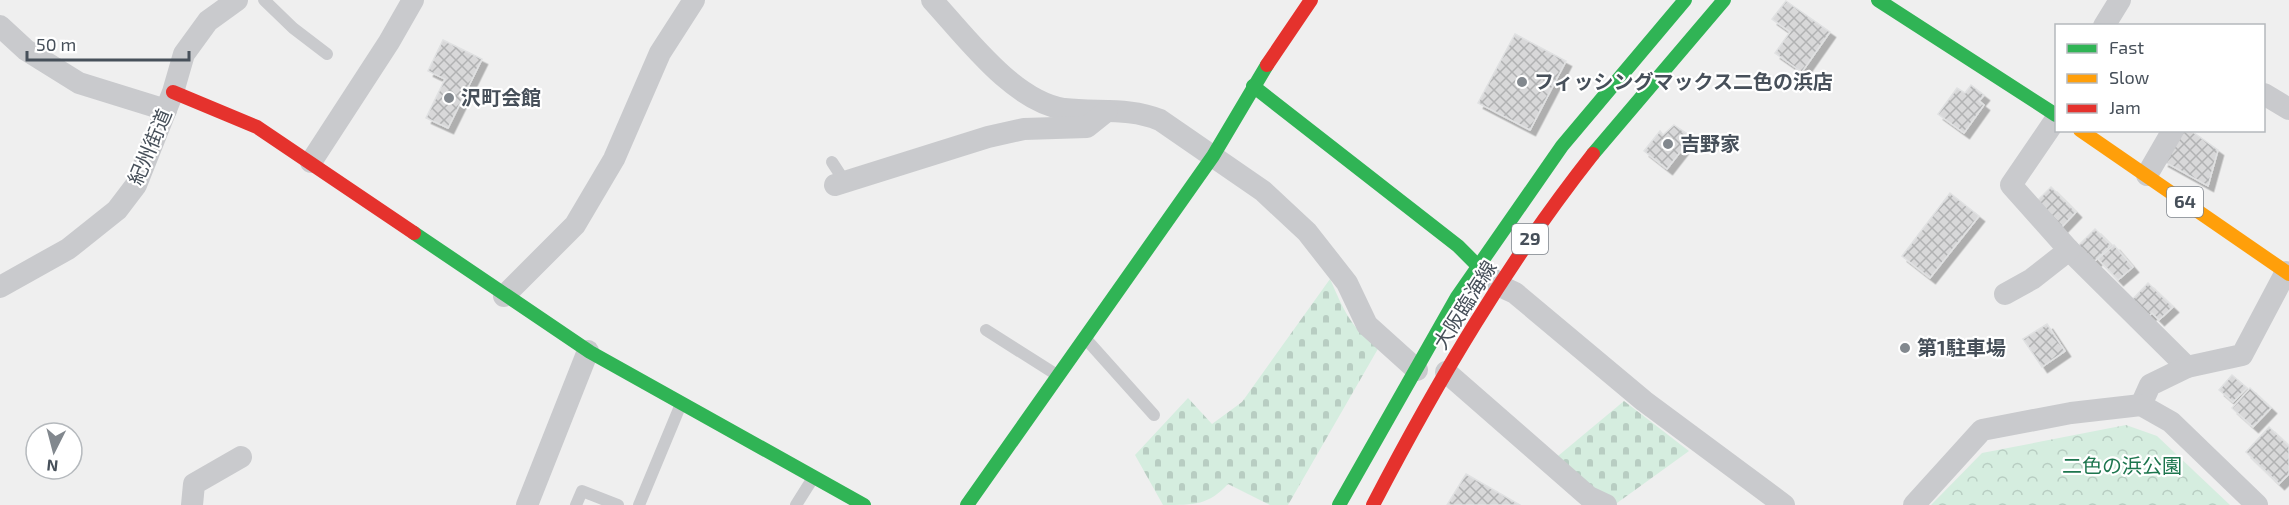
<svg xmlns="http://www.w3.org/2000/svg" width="2289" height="505" viewBox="0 0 2289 505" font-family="'Exo 2','Noto Sans JP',sans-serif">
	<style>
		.cemetery { fill: url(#cemetery-stones) }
		.park { fill: url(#park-crowns) }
		.building { fill: url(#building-cross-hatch); stroke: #e0e1e2; stroke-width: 1.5; filter: url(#shadow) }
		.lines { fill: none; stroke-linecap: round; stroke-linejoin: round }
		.lane { stroke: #c9cacd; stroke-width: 12 }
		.street { stroke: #c9cacd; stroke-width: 22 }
		.fast { stroke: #30b455; stroke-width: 14 }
		.slow { stroke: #ff9f0a; stroke-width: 14 }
		.jam { stroke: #e5322d; stroke-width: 14 }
		.poi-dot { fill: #82888e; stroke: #fff; stroke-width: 2 }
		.labels { text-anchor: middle; stroke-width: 4.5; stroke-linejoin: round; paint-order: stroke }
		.shield { fill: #fff; stroke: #7e848c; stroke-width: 1.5 }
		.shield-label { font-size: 18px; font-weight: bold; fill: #47505a }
		.poi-label { font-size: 20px; font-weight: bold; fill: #47505a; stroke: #fff; text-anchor: start }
		.street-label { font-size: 20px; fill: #47505a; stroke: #fff }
		.park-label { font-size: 20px; fill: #1d764e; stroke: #fff }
	</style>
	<defs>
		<pattern id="cemetery-stones" width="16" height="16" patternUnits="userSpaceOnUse" patternTransform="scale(1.5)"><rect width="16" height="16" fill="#d5eddf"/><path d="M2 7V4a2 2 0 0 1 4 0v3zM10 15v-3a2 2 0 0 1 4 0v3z" fill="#b8cdc2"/></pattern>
		<pattern id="park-crowns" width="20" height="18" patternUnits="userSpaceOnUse" patternTransform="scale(1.5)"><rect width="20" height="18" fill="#d5eddf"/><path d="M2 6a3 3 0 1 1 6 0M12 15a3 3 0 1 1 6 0" fill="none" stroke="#b8cdc2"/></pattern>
		<pattern id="building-cross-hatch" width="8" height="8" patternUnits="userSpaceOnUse" patternTransform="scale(1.5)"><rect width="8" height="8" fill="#d8d8d9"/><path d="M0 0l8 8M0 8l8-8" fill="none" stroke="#b1b2b3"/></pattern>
		<filter id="shadow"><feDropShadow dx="5.5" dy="5.5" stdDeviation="0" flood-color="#0004"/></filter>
	</defs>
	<rect width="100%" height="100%" fill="#efefef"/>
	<g class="cemetery">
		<path d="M1330 279C1343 308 1351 330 1379 347L1288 505H1270L1228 484C1208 505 1196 505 1163 505L1135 455 1188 398 1212 424 1242 402Z"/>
		<path d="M1624 401 1689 451 1617 503 1595 490 1558 456Z"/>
	</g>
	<path class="park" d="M2126 425 2157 436 2230 505H1931L1982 453Z"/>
	<g class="building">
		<path d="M1786 1 1830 32 1802 72 1775 53 1790 32 1772 19Z"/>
		<path d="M1515 34 1566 61 1530 130 1478 103Z"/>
		<path d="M443 40 482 59 448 128 426 118 445 79 428 71Z"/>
		<path d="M1971 85 1984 95 1979 101 1984 105 1964 133 1938 114 1957 88 1965 93Z"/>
		<path d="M1674 125 1692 137 1667 169 1644 151 1660 131 1663 135Z"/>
		<path d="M2183 130H2190L2218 150 2208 186 2163 161Z"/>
		<path d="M2051 187 2076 212 2059 230 2034 204Z"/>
		<path d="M1950 193 1979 216 1930 278 1902 256Z"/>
		<path d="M2095 229 2111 245 2093 263 2077 247Z"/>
		<path d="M2114 245 2133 267 2118 280 2098 259Z"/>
		<path d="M2148 283 2173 307 2159 320 2152 313 2145 320 2128 304Z"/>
		<path d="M2047 324 2065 351 2042 367 2023 339Z"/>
		<path d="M2232 375 2247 388 2233 402 2219 390Z"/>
		<path d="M2250 388 2271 408 2253 427 2232 408Z"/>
		<path d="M2269 427 2289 446V474L2279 484 2246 452Z"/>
		<path d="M1466 474 1520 505H1447Z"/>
	</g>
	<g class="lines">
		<g class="lane">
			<path d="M264 0 293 28 327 54"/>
			<path d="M832 162 845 182"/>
			<path d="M986 330 1057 375"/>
			<path d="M1085 338 1154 415"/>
			<path d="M576 505 582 491 618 505"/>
			<path d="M639 505 681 404"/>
			<path d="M796 505 813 478"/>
		</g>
		<g class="street">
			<path d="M932 0C966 37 1013 101 1064 109 1097 113 1129 107 1160 120L1263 191 1307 232 1347 283 1367 325 1417 370"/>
			<path d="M0 26 26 50 79 83 166 110"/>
			<path d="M2104 26 2120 0"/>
			<path d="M2264 94 2289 109"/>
			<path d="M2056 119 2011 185 2069 250 2187 367"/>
			<path d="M311 162 389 42 413 0"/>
			<path d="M2147 175 2173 130"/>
			<path d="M835 185 988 137 1024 129 1087 127 1107 111"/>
			<path d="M1489 276 1500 286 1515 293 1644 401 1784 505"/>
			<path d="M0 287 68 249 117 210 136 185 173 92 184 54 208 21 237 0"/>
			<path d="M2005 294 2032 279 2069 250"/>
			<path d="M504 296 575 225 614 159 660 53 694 0"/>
			<path d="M1446 372 1589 497 1606 505"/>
			<path d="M2141 405 2150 385 2187 367 2242 355 2286 272"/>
			<path d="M192 505 194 484 241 457"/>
			<path d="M527 505 588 351"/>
			<path d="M1914 505 1982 430 2071 413 2141 405 2171 422 2257 505"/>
		</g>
		<g class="fast">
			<path d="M1878 0 2056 115"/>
			<path d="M1253 86 1458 246 1478 266"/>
			<path d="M1593 154 1724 0"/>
			<path d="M414 233 590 352 864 505"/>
			<path d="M967 505 1213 156 1267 65"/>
			<path d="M1339 505 1457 297 1562 146 1685 0"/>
		</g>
		<path class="slow" d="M2080 130 2289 274"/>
		<g class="jam">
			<path d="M1267 65 1311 0"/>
			<path d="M173 92 257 127 414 233"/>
			<path d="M1373 505C1437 382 1507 263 1593 154"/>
		</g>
	</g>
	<g class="poi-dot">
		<circle cx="1522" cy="82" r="6"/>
		<circle cx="449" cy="98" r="6"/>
		<circle cx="1668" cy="144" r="6"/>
		<circle cx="1905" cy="348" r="6"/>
	</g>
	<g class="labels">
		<g class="shield">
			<rect x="2167" y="187" width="36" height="30" rx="4.5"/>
			<rect x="1512" y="224" width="36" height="30" rx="4.5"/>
		</g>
		<g class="shield-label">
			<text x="2185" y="208">64</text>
			<text x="1530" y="245">29</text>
		</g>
		<g class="poi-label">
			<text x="1534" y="89">フィッシングマックス二色の浜店</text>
			<text x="461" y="105">沢町会館</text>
			<text x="1680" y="151">吉野家</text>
			<text x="1917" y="355">第1駐車場</text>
		</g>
		<g class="street-label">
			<text transform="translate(150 147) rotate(-67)" y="7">紀州街道</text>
			<text transform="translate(1465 305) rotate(-58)" y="7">大阪臨海線</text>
		</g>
		<g class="park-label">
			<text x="2122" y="473">二色の浜公園</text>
		</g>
	</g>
	<rect x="2055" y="24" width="210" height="108" fill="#ffffff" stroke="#b5b9bd" stroke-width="1.5"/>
	<rect x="2067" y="44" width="30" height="9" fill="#30b455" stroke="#b5b9bd" stroke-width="1.5"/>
	<text x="2109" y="54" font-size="18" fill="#47505a">Fast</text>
	<rect x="2067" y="74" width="30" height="9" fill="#ff9f0a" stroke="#b5b9bd" stroke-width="1.5"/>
	<text x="2109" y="84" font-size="18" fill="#47505a">Slow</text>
	<rect x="2067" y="104" width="30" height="9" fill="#e5322d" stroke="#b5b9bd" stroke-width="1.5"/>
	<text x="2109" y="114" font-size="18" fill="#47505a">Jam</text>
	<g transform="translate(54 451) rotate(186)"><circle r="28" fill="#ffffff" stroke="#b5b9bd" stroke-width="1.5"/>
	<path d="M0-4.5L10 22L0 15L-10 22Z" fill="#82888e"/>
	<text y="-9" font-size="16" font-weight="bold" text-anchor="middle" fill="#47505a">N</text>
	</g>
	<path d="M27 51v9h162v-9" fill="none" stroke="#47505a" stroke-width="3"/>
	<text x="36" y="51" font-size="18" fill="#47505a" stroke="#ffffff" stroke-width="4.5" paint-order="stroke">50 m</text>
</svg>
